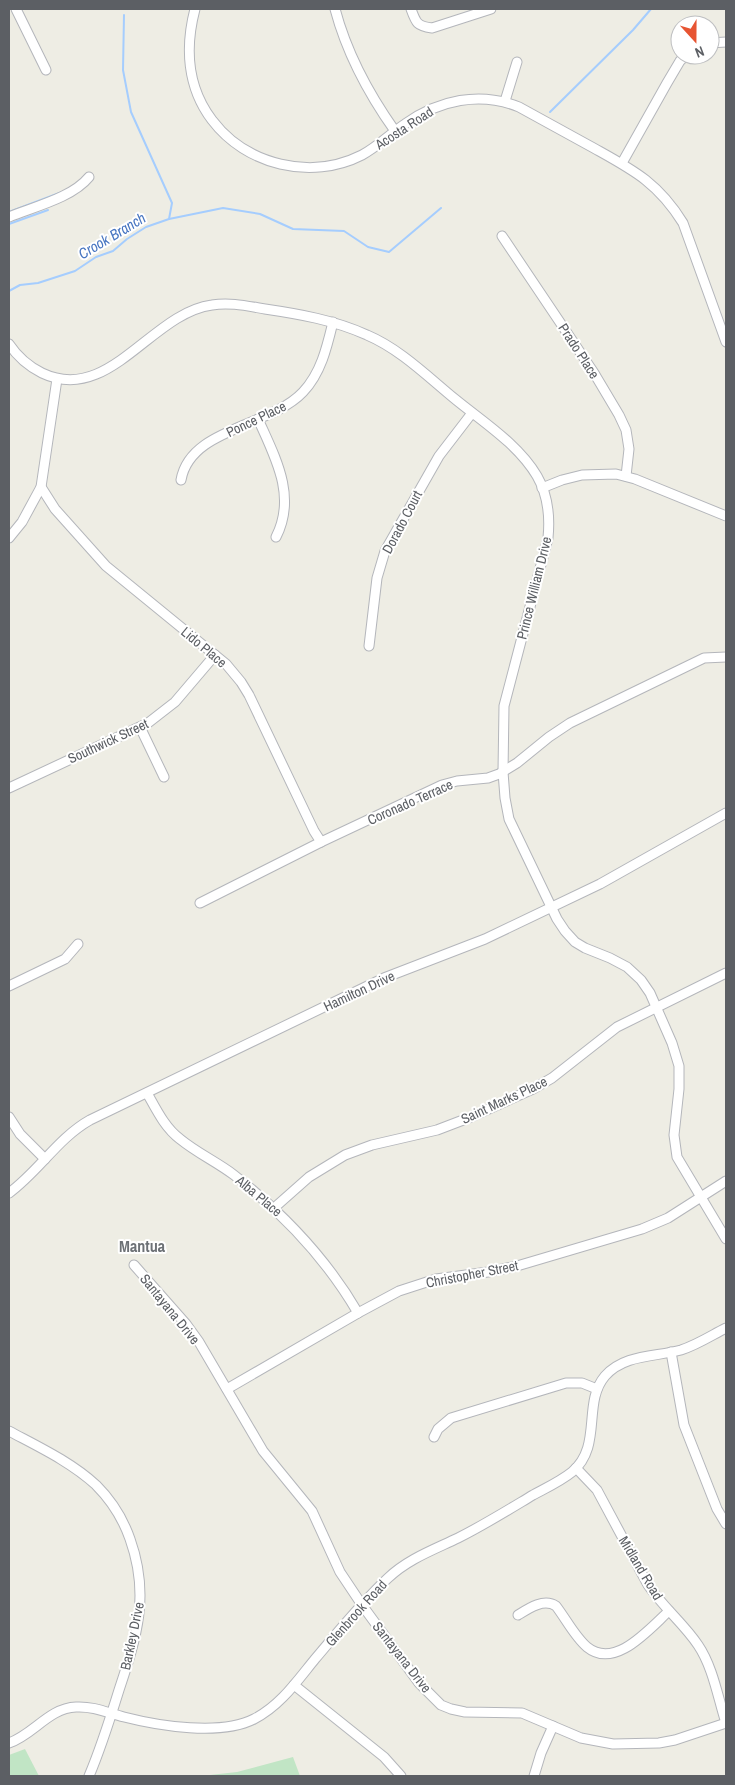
<svg xmlns="http://www.w3.org/2000/svg" width="735" height="1785" viewBox="0 0 735 1785" font-family="'Archivo Narrow',sans-serif">
	<style>
		.green { fill: #c1e5c5 }
		.lines { fill: none; stroke-linecap: round; stroke-linejoin: round }
		.stream { stroke: #a5cdfe; stroke-width: 2 }
		.minor-casing { stroke: #b4b6bb; stroke-width: 11 }
		.minor { stroke: #fff; stroke-width: 9 }
		.labels { text-anchor: middle; stroke-width: 4; stroke-linejoin: round; paint-order: stroke }
		.street-label { font-size: 14px; fill: #5c5f64; stroke: #fff }
		.water-label { font-size: 15px; font-style: italic; fill: #4775c1; stroke: #fff }
		.quarter-label { font-size: 16px; font-weight: bold; fill: #6d7176; stroke: #fff }
	</style>
	<rect width="100%" height="100%" fill="#eeede4"/>
	<g class="green">
		<path d="M25 1749 39 1776H9V1755Z"/>
		<path d="M293 1757 300 1776H201L237 1772Z"/>
	</g>
	<g class="lines">
		<g class="stream">
			<path d="M124 15 123 70 131 112 172 203 169 219"/>
			<path d="M550 112 633 30 651 9"/>
			<path d="M9 212 62 192"/>
			<path d="M9 224 48 210"/>
			<path d="M9 291 20 285 38 283 75 271 96 257 113 251 127 239 146 227 169 219 223 208 260 214 293 229 344 231 368 247 389 252 441 208"/>
		</g>
		<g class="minor-casing">
			<g id="minor">
				<path d="M16 9 46 70"/>
				<path d="M195 9C185 47 187 87 212 120 246 165 311 181 362 155 377 147 390 134 405 124 439 100 480 91 519 107 543 120 566 133 590 146 631 169 657 181 683 223L726 342"/>
				<path d="M335 9C347 54 368 93 395 131"/>
				<path d="M411 9C416 23 417 26 432 28L491 9"/>
				<path d="M710 43 726 42"/>
				<path d="M505 101 517 62"/>
				<path d="M622 163 667 83 680 61 686 55"/>
				<path d="M9 217C33 207 72 198 89 177"/>
				<path d="M502 236 594 373 619 415 626 430 629 449 626 476"/>
				<path d="M9 344C17 356 28 366 42 373 109 405 151 313 212 305 230 302 247 306 265 309 299 314 334 320 367 335 400 349 427 376 455 399 483 422 518 444 537 476 548 495 550 518 548 538L504 706 503 772 505 798 509 819 557 919 565 931 575 942 585 948 610 958 627 967 641 980 650 993 672 1043 679 1066V1089L674 1135 677 1157 726 1239"/>
				<path d="M258 419C275 457 297 496 276 537"/>
				<path d="M181 480C190 428 270 427 303 392 321 373 327 347 333 322"/>
				<path d="M41 487 55 509 106 566 226 664 241 682 249 695 314 831 321 842"/>
				<path d="M542 488 562 480 582 475 616 474 635 479 726 516"/>
				<path d="M9 538 22 522 41 487 57 379"/>
				<path d="M369 646 377 578 385 551 439 456 472 413"/>
				<path d="M140 727 164 777"/>
				<path d="M9 788 148 723 175 702 215 655"/>
				<path d="M200 903 321 842 442 785 457 781 488 778 499 774 517 763 549 737 570 723 704 658 726 657"/>
				<path d="M9 986 65 959 78 944"/>
				<path d="M147 1093C156 1109 165 1128 180 1139 197 1153 217 1162 234 1175 284 1214 326 1258 358 1313"/>
				<path d="M9 1117 20 1134 45 1159"/>
				<path d="M9 1193C39 1171 58 1138 90 1120L384 978 485 939 600 884 726 813"/>
				<path d="M274 1208 309 1177 345 1155 372 1145 437 1130 471 1117 533 1089 552 1078 617 1027 726 973"/>
				<path d="M134 1265 186 1324 199 1342 263 1451 312 1511 340 1572 362 1605 419 1683 441 1705 451 1709 465 1712 522 1713 581 1738 613 1744 659 1743 675 1740 726 1723"/>
				<path d="M671 1352 684 1425 717 1509 726 1524"/>
				<path d="M227 1389 358 1313 399 1291 436 1279 488 1272 517 1266 642 1229 668 1218 726 1181"/>
				<path d="M9 1431C39 1447 71 1462 96 1485 111 1500 123 1519 130 1539 150 1595 137 1636 119 1690 110 1719 101 1748 89 1776"/>
				<path d="M434 1437 438 1429 451 1418 566 1383H582L597 1389"/>
				<path d="M576 1468 597 1490 648 1585C663 1607 684 1624 698 1645 713 1667 718 1698 726 1723"/>
				<path d="M518 1615C529 1608 544 1598 556 1606 566 1619 575 1637 587 1647 615 1670 649 1629 669 1611"/>
				<path d="M294 1685 384 1757 401 1776"/>
				<path d="M9 1743C33 1735 49 1708 76 1707 94 1706 108 1713 124 1717 159 1726 221 1736 254 1719 280 1706 297 1681 315 1659 338 1632 361 1603 388 1578 408 1559 433 1550 458 1538 484 1525 508 1510 533 1495 546 1488 561 1481 572 1472 603 1446 582 1403 605 1376 624 1354 656 1357 681 1350 697 1345 712 1335 726 1328"/>
				<path d="M534 1776 541 1753 553 1726"/>
			</g>
		</g>
		<use href="#minor" class="minor"/>
	</g>
	<g class="labels">
		<g class="street-label">
			<text transform="translate(404 128) rotate(-33)" y="5">Acosta Road</text>
			<text transform="translate(579 351) rotate(57)" y="5">Prado Place</text>
			<text transform="translate(256 419) rotate(-26)" y="5">Ponce Place</text>
			<text transform="translate(402 522) rotate(-62)" y="5">Dorado Court</text>
			<text transform="translate(534 588) rotate(-76)" y="5">Prince William Drive</text>
			<text transform="translate(204 647) rotate(40)" y="5">Lido Place</text>
			<text transform="translate(108 741) rotate(-25)" y="5">Southwick Street</text>
			<text transform="translate(410 802) rotate(-24)" y="5">Coronado Terrace</text>
			<text transform="translate(359 991) rotate(-25)" y="5">Hamilton Drive</text>
			<text transform="translate(504 1100) rotate(-25)" y="5">Saint Marks Place</text>
			<text transform="translate(259 1196) rotate(40)" y="5">Alba Place</text>
			<text transform="translate(472 1274) rotate(-11)" y="5">Christopher Street</text>
			<text transform="translate(170 1309) rotate(51)" y="5">Santayana Drive</text>
			<text transform="translate(641 1568) rotate(59)" y="5">Midland Road</text>
			<text transform="translate(356 1613) rotate(-48)" y="5">Glenbrook Road</text>
			<text transform="translate(132 1636) rotate(-78)" y="5">Barkley Drive</text>
			<text transform="translate(402 1657) rotate(52)" y="5">Santayana Drive</text>
		</g>
		<g class="water-label">
			<text transform="translate(112 236) rotate(-31)" y="5">Crook Branch</text>
		</g>
		<g class="quarter-label">
			<text x="142" y="1252">Mantua</text>
		</g>
	</g>
	<rect width="735" height="1785" fill="none" stroke="#5c5f64" stroke-width="20"/>
	<g transform="translate(695 40) rotate(159)"><circle r="24" fill="#ffffff" stroke="#bebfc1"/>
	<path d="M0-4L9 19L0 12L-9 19Z" fill="#e75432"/>
	<text y="-8" font-size="14" font-weight="bold" text-anchor="middle" fill="#5c5f64">N</text>
	</g>
</svg>
